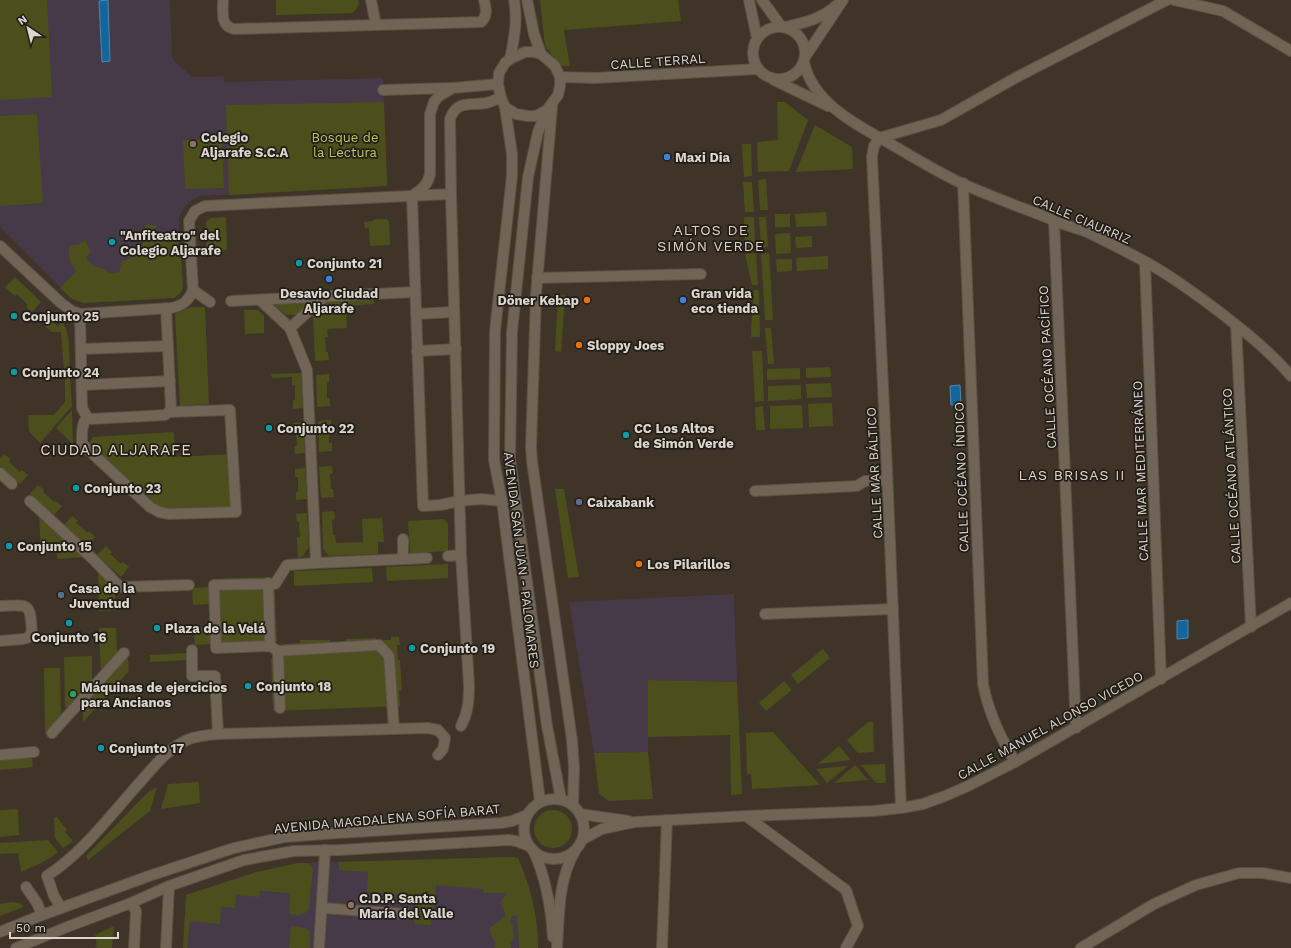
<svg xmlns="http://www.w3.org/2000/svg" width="1291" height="948" viewBox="0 0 1291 948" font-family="'Work Sans',sans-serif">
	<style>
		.education { fill: #463948 }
		.green { fill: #4c4f1c }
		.water { fill: #12669e; stroke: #4f88ac }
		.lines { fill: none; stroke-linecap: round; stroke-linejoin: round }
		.minor-casing { stroke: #595045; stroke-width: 12 }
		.minor { stroke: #706456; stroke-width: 10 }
		.education-dot { fill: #8d6e63; stroke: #221d17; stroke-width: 1.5 }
		.shop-dot { fill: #3f7fe0; stroke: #221d17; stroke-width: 1.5 }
		.culture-dot { fill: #0f9aa8; stroke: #221d17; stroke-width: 1.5 }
		.food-dot { fill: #e8710a; stroke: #221d17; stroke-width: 1.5 }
		.service-dot { fill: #5c6f8a; stroke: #221d17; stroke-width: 1.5 }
		.leisure-dot { fill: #2e9e5b; stroke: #221d17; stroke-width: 1.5 }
		.labels { text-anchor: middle; stroke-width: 3.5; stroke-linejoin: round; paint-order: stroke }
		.street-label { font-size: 13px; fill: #dcd6ce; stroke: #221d17 }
		.poi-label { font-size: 13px; font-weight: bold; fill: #dcd6ce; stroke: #221d17; text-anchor: start }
		.park-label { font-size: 13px; fill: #c2c84c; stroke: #221d17 }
		.neighbourhood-label { font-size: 14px; letter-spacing: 1px; fill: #e3d5c6; stroke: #221d17 }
		.quarter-label { font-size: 15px; letter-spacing: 1px; fill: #e3d5c6; stroke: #221d17 }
	</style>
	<rect width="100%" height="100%" fill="#3f3428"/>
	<g class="education">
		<path d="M0 0H170L172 59 192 77 224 76V82L383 78 387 186 200 196 188 203 184 208 179 218V226L183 287 180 293 174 298 84 303 72 299 0 227Z"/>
		<path d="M734 594 737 682 648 680V752L594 753 569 602Z"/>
		<path d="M515 857 519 948H183L186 895 257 872 298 863Z"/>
	</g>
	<g class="green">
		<path d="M0 0H47L52 97 0 100Z"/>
		<path d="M276 0H358L359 5 353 13 276 15Z"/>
		<path d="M540 0H678L681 21 564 30 570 66H561L545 46Z"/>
		<path d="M384 102 387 186 229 195 226 105Z"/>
		<path d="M777 102H785L808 120 789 171 758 172 757 142 778 140Z"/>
		<path d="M37 114 43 203 0 206V116Z"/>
		<path d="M815 125 852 147 853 169 796 172Z"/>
		<path d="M222 139 224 188 185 189 183 140Z"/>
		<path d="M742 144H751L752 176 744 177Z"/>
		<path d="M766 179 768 210H760L758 180Z"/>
		<path d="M743 182H752L754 212H745Z"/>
		<path d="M826 212 827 226 796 227 795 214Z"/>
		<rect x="775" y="214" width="15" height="13"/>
		<path d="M226 217 227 250 206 251V222L210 218Z"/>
		<path d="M744 217H754L755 249H745Z"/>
		<path d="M759 217H766L768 247 761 248Z"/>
		<path d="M375 219H386L389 221 390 245 370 246 369 228H365L364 222 373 221Z"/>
		<path d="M145 225H156V231H162C163 233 178 243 180 244L183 287C182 293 178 295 174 298L84 303 72 299 60 288 76 271C69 263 69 258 69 248L73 245H78L85 240 91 252 86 258 87 260 94 266 104 269 110 273H115L119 272 122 261C139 256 146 243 145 225Z"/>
		<path d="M790 233 791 253 776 254 775 234Z"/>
		<path d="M812 236V247L796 248 795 237Z"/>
		<path d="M756 253 758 285H752L745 254Z"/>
		<path d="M769 253 773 320H765L761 254Z"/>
		<path d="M828 256V269L797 271 796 258Z"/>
		<path d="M776 259H792V271L777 272Z"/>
		<path d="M15 277 41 302 32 312 26 307 28 305 17 294 15 296 5 287Z"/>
		<path d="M754 290H759L760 337H751C751 321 753 306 754 290Z"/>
		<path d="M565 295 561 352 555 351 558 296Z"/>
		<path d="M374 299V304L346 306 347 328 327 329 328 337H325L326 352H328L329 360 315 361 313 316 327 301Z"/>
		<path d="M311 302 298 315H286L272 303Z"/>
		<path d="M191 307H205L209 404 180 406 175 314Z"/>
		<path d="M244 310H258L264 316V333L245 334Z"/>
		<path d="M50 320 58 326 62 322C71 332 69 356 70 370L64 371 61 332H52L45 326Z"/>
		<path d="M765 328H771L774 364H768Z"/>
		<path d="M752 351H762L764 401 755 402Z"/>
		<path d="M830 367 831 377 806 378V368Z"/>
		<path d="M800 368V379L767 380V369Z"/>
		<path d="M301 373 303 408 293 409V401L295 400V385H292V377L272 378 271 374Z"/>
		<path d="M329 374V382L327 383V398H330V406L317 407 316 375Z"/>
		<path d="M65 377H70L72 406 40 443 29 431 28 415H54L65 402Z"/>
		<path d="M831 383 832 397 807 398 806 384Z"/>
		<path d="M801 385V399L768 401V386Z"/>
		<path d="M832 403 833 426 809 427 808 404Z"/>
		<path d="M802 405 803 428 770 429V406Z"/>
		<path d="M763 406 765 430H756L755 407Z"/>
		<path d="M72 410 73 444 56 428Z"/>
		<path d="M331 420V428H329V443H332V451L319 452 318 421Z"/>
		<path d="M303 422 305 453 295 454 294 446H297L296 431H294L293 423Z"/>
		<path d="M174 432 175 457 233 454 236 512H159L86 448 93 437Z"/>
		<path d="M4 454 10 459 9 462 20 472 22 470 28 475 20 484 0 466V459Z"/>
		<path d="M332 466 333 474H330L331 489H333L334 497 321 498 319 467Z"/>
		<path d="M305 468 307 499 296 500V492H298V477H295V469Z"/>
		<path d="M38 485 44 490 43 492 54 502 56 501 62 506 54 515 30 494Z"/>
		<path d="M555 489H564L579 577 568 578Z"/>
		<path d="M334 511 335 519 332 520 333 535H335L336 543 363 542 362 519 382 518 384 542H378V554L329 556 323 549 322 512Z"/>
		<path d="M307 513 309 547 302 557 298 558 297 537H300L299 522H297L296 514Z"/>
		<path d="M39 514 84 557 57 559V553H41Z"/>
		<path d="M72 516 78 521 76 523 88 533 89 531 95 537 87 546 64 525Z"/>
		<path d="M444 519 448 524V551L410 553 408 521Z"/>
		<path d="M106 546 112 552 110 554 121 564 123 562 129 567 121 577 97 555Z"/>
		<path d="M448 564V578L387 581 386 567Z"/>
		<path d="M372 568 373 582 294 586V571Z"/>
		<path d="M98 571 115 589V610L99 611Z"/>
		<path d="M274 577 277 641 270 646 216 648 214 579Z"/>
		<path d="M209 587 210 604 193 605 192 588Z"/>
		<path d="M212 627V644L195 645 194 628Z"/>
		<path d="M99 628H116L117 653 101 673Z"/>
		<path d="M391 637H399L400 645H397L398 660H400L402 690 399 691 400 706 273 711 271 659 285 644 300 643V640H330V642H346V639L376 638V640H391Z"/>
		<path d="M823 649 830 658 798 684 791 675Z"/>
		<path d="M187 653 188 660 150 662V655Z"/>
		<path d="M92 656V682L68 708 65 707 64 657Z"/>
		<path d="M127 658 128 659 129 671 83 722V707Z"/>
		<path d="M44 668H60L61 717 45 734Z"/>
		<path d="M648 680 737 682 742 794 731 795 730 735 648 737Z"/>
		<path d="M784 681 792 690 766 711 759 703Z"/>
		<path d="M868 722H873L874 752 858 753 847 740Z"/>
		<path d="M773 732 820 785 752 789 751 774H747L746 733Z"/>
		<path d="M839 746 851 760 818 764Z"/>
		<path d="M648 752 653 799 608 801 599 793 594 753Z"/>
		<path d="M32 758 33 767 0 770V760Z"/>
		<path d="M885 764 886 783H876L861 765Z"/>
		<path d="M855 765 868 780 834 783Z"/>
		<path d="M848 766 827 783 816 769Z"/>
		<path d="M199 782 200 803 161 809 168 784Z"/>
		<path d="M157 787 150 811 88 860 86 856 148 792Z"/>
		<path d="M18 809 19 835 0 837V810Z"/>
		<circle cx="553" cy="829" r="19"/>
		<path d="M57 817 67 830 65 832 73 841 63 848 55 838 54 818Z"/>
		<path d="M48 840 58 852 45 861 21 872 18 853 0 854V843Z"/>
		<path d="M514 857 518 858C530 885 539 919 538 948H519L517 915 512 916 510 920 513 927 514 938 510 943 511 948H494L496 943 490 933V928L505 917C507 904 493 909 507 893H484L483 889 436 885 431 925 414 924 416 896 367 892 368 872 339 870V862Z"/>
		<path d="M298 863H309L313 869 309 908 305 913 299 915 289 914 290 893 260 891 259 897 236 895 235 908 221 907 220 924 190 921 187 948H183L186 895 257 872Z"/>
		<path d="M11 902 20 903 23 907 0 916V904Z"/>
		<path d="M114 926 112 948H95L97 946 95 935Z"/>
		<path d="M291 926C311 928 311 928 310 948H289Z"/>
	</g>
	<g class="water">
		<path d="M108 0 110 61 102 62 99 1Z"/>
		<path d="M960 385 961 405H951L950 386Z"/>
		<path d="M1188 620V638L1177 639V621Z"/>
	</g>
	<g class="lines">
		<g class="minor-casing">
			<g id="minor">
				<path d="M223 0C223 12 220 26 234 29L481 22C488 16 486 8 484 0"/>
				<path d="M371 0 376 25"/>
				<path d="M527 0 534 34 541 54"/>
				<path d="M749 0 757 38"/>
				<path d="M762 0 781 26"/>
				<path d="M1174 0 1223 11 1291 51"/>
				<circle cx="779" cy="53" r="26"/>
				<path d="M785 27C803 23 822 19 837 5"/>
				<path d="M805 57 843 0"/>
				<path d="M510 59C514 40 518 19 514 0"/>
				<path d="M804 62C812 102 856 125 889 143 913 157 937 172 963 184 992 197 1023 208 1053 220 1064 225 1076 228 1087 232 1106 241 1125 251 1144 261 1167 273 1188 289 1209 304 1238 326 1267 348 1291 376"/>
				<path d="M560 77 595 78 758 69"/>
				<path d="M774 80 828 106"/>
				<path d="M383 90 451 88"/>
				<path d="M505 107 512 154V176L495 331 494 460 502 501 540 801"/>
				<path d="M552 107 536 295 531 447 532 461 572 740 574 768 573 805"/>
				<path d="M547 110 536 116H527L516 114 505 107 501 98 498 84 499 73 505 63 510 59 525 52H534L541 54 555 66 560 77V86L558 95 547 110 538 132 528 177 512 332 510 459 547 726 561 799"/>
				<path d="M879 138 874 146 872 157 887 470 901 808"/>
				<path d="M879 138 941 120 1017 77 1167 0"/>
				<path d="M963 183 983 684C989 714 1000 736 1015 762"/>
				<path d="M412 196 423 506 440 505 460 501 481 499 502 501"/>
				<path d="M412 196C421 190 428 185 430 174V114L434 102 439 96 453 88 498 84"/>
				<path d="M1054 221 1076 728"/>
				<path d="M0 246 61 303 72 311 80 314 171 308C182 306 189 301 193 290L189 221 195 211 205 206 451 194"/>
				<path d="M1145 262 1161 679"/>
				<path d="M537 278 701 274"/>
				<path d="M193 290 210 302"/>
				<path d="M260 300 290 328 307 370 316 563 287 565 275 584 214 585 216 648 270 646 278 651"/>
				<path d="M231 301 415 292"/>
				<path d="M80 314 82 408 87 417 91 419 165 415 169 412 171 408 166 308"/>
				<path d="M416 314 454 312"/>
				<path d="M1236 325 1251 627"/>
				<path d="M290 328 325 296"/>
				<path d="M81 349 168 346"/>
				<path d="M417 351 456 349"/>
				<path d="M82 385 170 381"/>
				<path d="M87 417C81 425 82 435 82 444L150 507 159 512 169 514 236 512 230 410 169 412"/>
				<path d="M0 473 12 484"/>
				<path d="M755 491 857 486 865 481 887 480"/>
				<path d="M30 501 93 559 120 587 189 585"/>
				<path d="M403 539V559"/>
				<path d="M448 556 461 555"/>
				<path d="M316 563 427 558"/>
				<path d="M268 583 270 646"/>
				<path d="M0 606C30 605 30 602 32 633L27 638 23 639 0 641"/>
				<path d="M765 614 893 609"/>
				<path d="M192 650V676H215L218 734"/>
				<path d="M280 708 278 651 379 645 389 656 394 729"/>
				<path d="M461 726C468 713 469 700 469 685L461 555 451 194 450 119C457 100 469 106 486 103 491 102 496 99 501 98"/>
				<path d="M52 733 124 653"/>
				<path d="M0 755 34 752"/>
				<circle cx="554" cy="829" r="30"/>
				<path d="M580 814 629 821"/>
				<path d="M746 816 846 890 858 926 846 948"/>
				<path d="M583 839 602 829 635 822 746 816 874 811 901 808 923 804 945 796 968 786 1015 762 1291 603"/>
				<path d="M533 850C546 877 551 907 553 937"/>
				<path d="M26 887 37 903 42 915"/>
				<path d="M131 903 136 911 134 948"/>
				<path d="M61 908 54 896 47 876C85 851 111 814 142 780 155 765 169 748 187 740 197 736 208 735 218 734L428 728 438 730 445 738 443 749 438 755"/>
				<path d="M322 908 407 914"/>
				<path d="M0 932 42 915 149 876 234 848 285 837 338 833 501 823 512 821 527 815"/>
				<path d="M16 948 67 927 131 903 169 886 244 860 294 851 340 850 508 840 516 841 529 846"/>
				<path d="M166 948 169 886"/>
				<path d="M319 948 325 850"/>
				<path d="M557 948C559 916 558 880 575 851"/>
				<path d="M662 948 667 820"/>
				<path d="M1081 948 1154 904 1196 885 1239 873H1263L1291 878"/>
			</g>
		</g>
		<use href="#minor" class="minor"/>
	</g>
	<g class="education-dot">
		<circle cx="193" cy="144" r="4"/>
		<circle cx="351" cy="905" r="4"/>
	</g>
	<g class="shop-dot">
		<circle cx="667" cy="157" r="4"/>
		<circle cx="329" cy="279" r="4"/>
		<circle cx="683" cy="300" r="4"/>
	</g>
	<g class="culture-dot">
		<circle cx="112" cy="242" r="4"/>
		<circle cx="299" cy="263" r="4"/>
		<circle cx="14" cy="316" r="4"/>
		<circle cx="14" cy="372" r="4"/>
		<circle cx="269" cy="428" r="4"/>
		<circle cx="626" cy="435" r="4"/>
		<circle cx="76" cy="488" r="4"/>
		<circle cx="9" cy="546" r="4"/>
		<circle cx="69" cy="623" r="4"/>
		<circle cx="157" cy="628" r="4"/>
		<circle cx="412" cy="648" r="4"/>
		<circle cx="248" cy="686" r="4"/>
		<circle cx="101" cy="748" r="4"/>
	</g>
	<g class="food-dot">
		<circle cx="587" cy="300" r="4"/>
		<circle cx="579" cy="345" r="4"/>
		<circle cx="639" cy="564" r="4"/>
	</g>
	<g class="service-dot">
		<circle cx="579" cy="502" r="4"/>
		<circle cx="61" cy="595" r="4"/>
	</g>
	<circle class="leisure-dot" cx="73" cy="694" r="4"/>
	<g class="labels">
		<g class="street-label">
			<text transform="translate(658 61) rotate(-4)" y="5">CALLE TERRAL</text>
			<text transform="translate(1082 219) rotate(23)" y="5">CALLE CIAURRIZ</text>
			<text transform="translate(1047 367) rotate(-93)" y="5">CALLE OCÉANO PACÍFICO</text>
			<text transform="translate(1140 471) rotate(-92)" y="5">CALLE MAR MEDITERRÁNEO</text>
			<text transform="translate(874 473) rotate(-93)" y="5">CALLE MAR BÁLTICO</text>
			<text transform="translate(1231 476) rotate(-93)" y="5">CALLE OCÉANO ATLÁNTICO</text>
			<text transform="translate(961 477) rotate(-92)" y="5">CALLE OCÉANO ÍNDICO</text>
			<text transform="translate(522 560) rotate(83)" y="5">AVENIDA SAN JUAN - PALOMARES</text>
			<text transform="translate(1050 725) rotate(-29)" y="5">CALLE MANUEL ALONSO VICEDO</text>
			<text transform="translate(387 818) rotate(-5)" y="5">AVENIDA MAGDALENA SOFÍA BARAT</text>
		</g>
		<g class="poi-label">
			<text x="201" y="142">Colegio<tspan x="201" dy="15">Aljarafe S.C.A</tspan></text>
			<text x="675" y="162">Maxi Dia</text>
			<text x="120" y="240">"Anfiteatro" del<tspan x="120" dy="15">Colegio Aljarafe</tspan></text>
			<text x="307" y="268">Conjunto 21</text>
			<text x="329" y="298" text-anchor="middle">Desavio Ciudad<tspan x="329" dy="15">Aljarafe</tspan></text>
			<text x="691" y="298">Gran vida<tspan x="691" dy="15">eco tienda</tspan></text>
			<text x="579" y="305" text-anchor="end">Döner Kebap</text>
			<text x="22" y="321">Conjunto 25</text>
			<text x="587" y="350">Sloppy Joes</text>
			<text x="22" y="377">Conjunto 24</text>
			<text x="277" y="433">Conjunto 22</text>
			<text x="634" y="433">CC Los Altos<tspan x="634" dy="15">de Simón Verde</tspan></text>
			<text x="84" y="493">Conjunto 23</text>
			<text x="587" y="507">Caixabank</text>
			<text x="17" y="551">Conjunto 15</text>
			<text x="647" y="569">Los Pilarillos</text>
			<text x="69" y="593">Casa de la<tspan x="69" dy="15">Juventud</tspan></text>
			<text x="165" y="633">Plaza de la Velá</text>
			<text x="69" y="642" text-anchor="middle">Conjunto 16</text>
			<text x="420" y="653">Conjunto 19</text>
			<text x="256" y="691">Conjunto 18</text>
			<text x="81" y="692">Máquinas de ejercicios<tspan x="81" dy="15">para Ancianos</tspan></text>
			<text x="109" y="753">Conjunto 17</text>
			<text x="359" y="903">C.D.P. Santa<tspan x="359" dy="15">María del Valle</tspan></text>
		</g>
		<g class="park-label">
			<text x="345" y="142">Bosque de<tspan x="345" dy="15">la Lectura</tspan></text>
		</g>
		<g class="neighbourhood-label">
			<text x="711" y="235">ALTOS DE<tspan x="711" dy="16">SIMÓN VERDE</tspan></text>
			<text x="1072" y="480">LAS BRISAS II</text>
		</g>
		<g class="quarter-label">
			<text x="116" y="455">CIUDAD ALJARAFE</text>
		</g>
	</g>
	<g transform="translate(28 28) rotate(325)" stroke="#221d17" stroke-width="3" paint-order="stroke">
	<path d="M0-3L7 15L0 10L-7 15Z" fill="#dcd6ce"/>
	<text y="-6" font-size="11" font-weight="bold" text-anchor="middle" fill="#dcd6ce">N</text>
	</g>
	<path d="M10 932v6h108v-6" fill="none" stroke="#dcd6ce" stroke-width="2"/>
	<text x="16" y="932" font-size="12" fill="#dcd6ce" stroke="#221d17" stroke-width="3" paint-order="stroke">50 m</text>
</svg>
